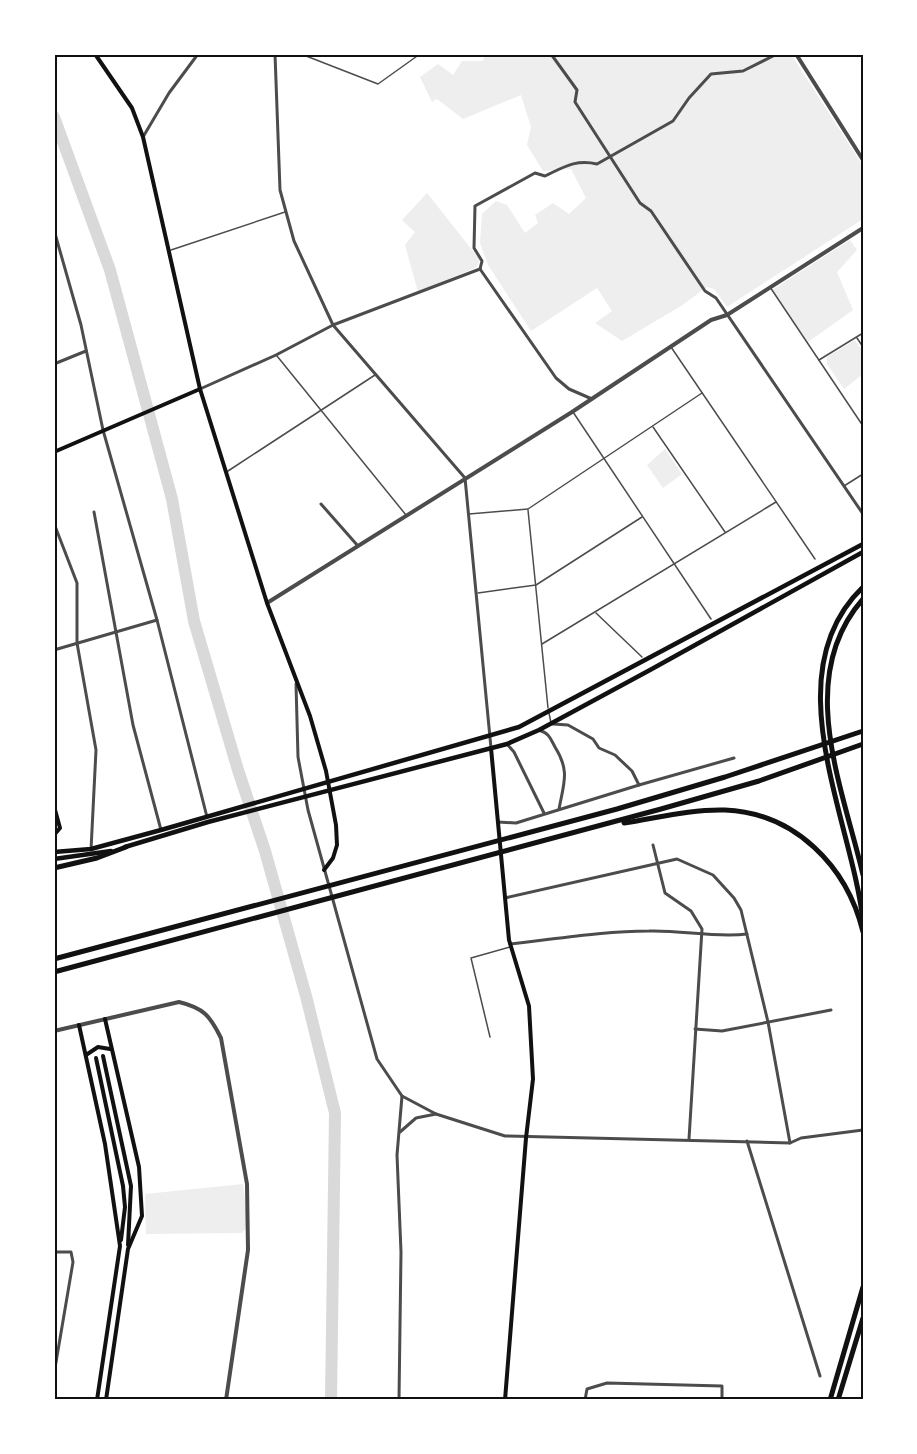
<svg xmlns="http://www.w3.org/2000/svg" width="917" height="1454" viewBox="0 0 917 1454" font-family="Commissioner,sans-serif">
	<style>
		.green { fill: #eee }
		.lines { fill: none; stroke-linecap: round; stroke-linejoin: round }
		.river { stroke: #d9d9d9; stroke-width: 12 }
		.service { stroke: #4c4c4c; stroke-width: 1.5 }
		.minor { stroke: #4c4c4c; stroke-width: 3 }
		.tertiary { stroke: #4c4c4c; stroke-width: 4 }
		.secondary { stroke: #111; stroke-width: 4 }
		.primary { stroke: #111; stroke-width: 4.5 }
		.motorway { stroke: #111; stroke-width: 5 }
		.neatline { fill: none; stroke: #111; stroke-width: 2 }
	</style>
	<rect width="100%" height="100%" fill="#fff"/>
	<g class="green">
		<path d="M487 54H791L863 166V219L727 307 714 289 707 287 681 306 622 341 595 323 612 311 597 288 531 331 488 265 480 243 482 214 496 201 507 205 525 233 538 223 535 215 553 203 569 214 586 198 571 169 543 171 527 145 531 127 521 95 463 119 437 99 432 102 420 77 438 64 453 75 462 61H482Z"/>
		<path d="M427 193 480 260 477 267 418 292 405 245 415 232 402 220Z"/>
		<path d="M850 240 857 250 837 272 853 310 808 342 772 290Z"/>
		<path d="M855 340 863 352V374L844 389 827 364V357Z"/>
		<path d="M665 449 682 474 663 488 647 465Z"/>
		<path d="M243 1184 248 1226 242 1233 146 1234 145 1194Z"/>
	</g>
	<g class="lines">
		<path class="river" d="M54 117 110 270 172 499 194 621 238 770 265 851 306 996 335 1113 331 1400"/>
		<g class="service">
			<path d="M301 54 378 84 420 54"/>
			<path d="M171 250 285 212"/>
			<path d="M770 287 863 426"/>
			<path d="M857 338 863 347"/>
			<path d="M671 347 815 559"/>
			<path d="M277 356 406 515"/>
			<path d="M819 360 863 333"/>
			<path d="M573 412 711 619"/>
			<path d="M653 427 725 532"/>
			<path d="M228 471 375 375"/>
			<path d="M844 486 863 474"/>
			<path d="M528 510 548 708"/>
			<path d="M469 514 528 509 702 393"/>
			<path d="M478 593 536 585 642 517"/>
			<path d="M596 613 642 657"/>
			<path d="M542 644 776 502"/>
			<path d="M549 713 551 723"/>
			<path d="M490 1037 471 958 510 947"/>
		</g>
		<g class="minor">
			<path d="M275 54 280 190 294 241 333 325 465 478 491 748"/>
			<path d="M551 54 577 90 575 102 640 203 651 211 705 291 716 298 863 514"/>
			<path d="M143 137 169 93 198 54"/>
			<path d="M54 230 81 325 103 430 157 620 207 817"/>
			<path d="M480 269 482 261 474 248 475 206 535 173 545 176C564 167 576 159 597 164L673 121 689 98 711 74 743 71 777 54"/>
			<path d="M480 269 556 378 569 389 592 399"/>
			<path d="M54 364 86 351"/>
			<path d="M200 389 276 355 333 325 480 269"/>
			<path d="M321 504 358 546"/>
			<path d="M54 505 55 526 77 583V643L96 750 91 850"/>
			<path d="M94 512 133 725 161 830"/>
			<path d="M54 650 157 620"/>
			<path d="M296 684 298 757 308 810 377 1059 402 1096 397 1155 401 1252 399 1400"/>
			<path d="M539 730C550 734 550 738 555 747 570 771 564 782 559 809"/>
			<path d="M507 744 514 752 544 813"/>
			<path d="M639 785 734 758"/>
			<path d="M498 822 516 823 639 785 632 771 615 755 599 748 593 739 568 725 553 724"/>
			<path d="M653 845 665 893 691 911 702 929 689 1139"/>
			<path d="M505 898 677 859 713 875 734 898 741 910 768 1022 790 1143 801 1138 863 1130"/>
			<path d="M510 944C556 939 603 931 649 931 682 930 715 938 747 934"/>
			<path d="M695 1029 722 1031 831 1010"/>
			<path d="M402 1096 436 1114 505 1136 790 1143"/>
			<path d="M400 1132 416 1118 436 1114"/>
			<path d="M747 1141 820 1376"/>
			<path d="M54 1252H71L73 1262 54 1374"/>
			<path d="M585 1400 587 1389 607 1383 722 1386V1400"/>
		</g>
		<g class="tertiary">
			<path d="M796 54 863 160"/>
			<path d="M267 603 572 412 711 320 727 315 863 228"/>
			<path d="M54 1031 179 1002C204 1008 210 1016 221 1038L247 1184 248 1250 226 1400"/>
		</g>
		<g class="secondary">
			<path d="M95 54 132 108 143 137 200 389 267 603 310 716 326 771 336 825 337 845 333 858 324 870"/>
			<path d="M54 452 200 389"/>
			<path d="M491 748 509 940 529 1006 533 1079 526 1138 505 1400"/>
			<path d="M54 806 60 828 54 835"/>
			<path d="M105 1019 139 1167 142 1216 128 1249 106 1400"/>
			<path d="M79 1025 105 1144 120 1246 97 1400"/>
			<path d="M86 1055 98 1047 110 1049"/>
			<path d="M103 1056 131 1186 128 1245"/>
			<path d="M96 1058 123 1186 125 1207 121 1240"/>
		</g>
		<g class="primary">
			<path d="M125 847 208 822 507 744 539 730 650 670 863 552"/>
			<path d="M54 852 91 849 161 830 519 727 863 544"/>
			<path d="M54 859 111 851"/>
		</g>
		<g class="motorway">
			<path d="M863 587C773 673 852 820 863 921"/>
			<path d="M863 599C794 677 843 788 863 875"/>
			<path d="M624 823C657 818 691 809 725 810 795 813 847 866 863 932"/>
			<path d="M54 868 97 858 126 847"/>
			<path d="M54 959 617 809 725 777 863 731"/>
			<path d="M54 972 661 809 759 781 863 744"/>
			<path d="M830 1400 863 1287"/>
			<path d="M838 1400 863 1318"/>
		</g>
	</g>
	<rect width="917" height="1454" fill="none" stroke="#ffffff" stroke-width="111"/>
	<rect x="56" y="56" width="806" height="1342" class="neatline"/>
</svg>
